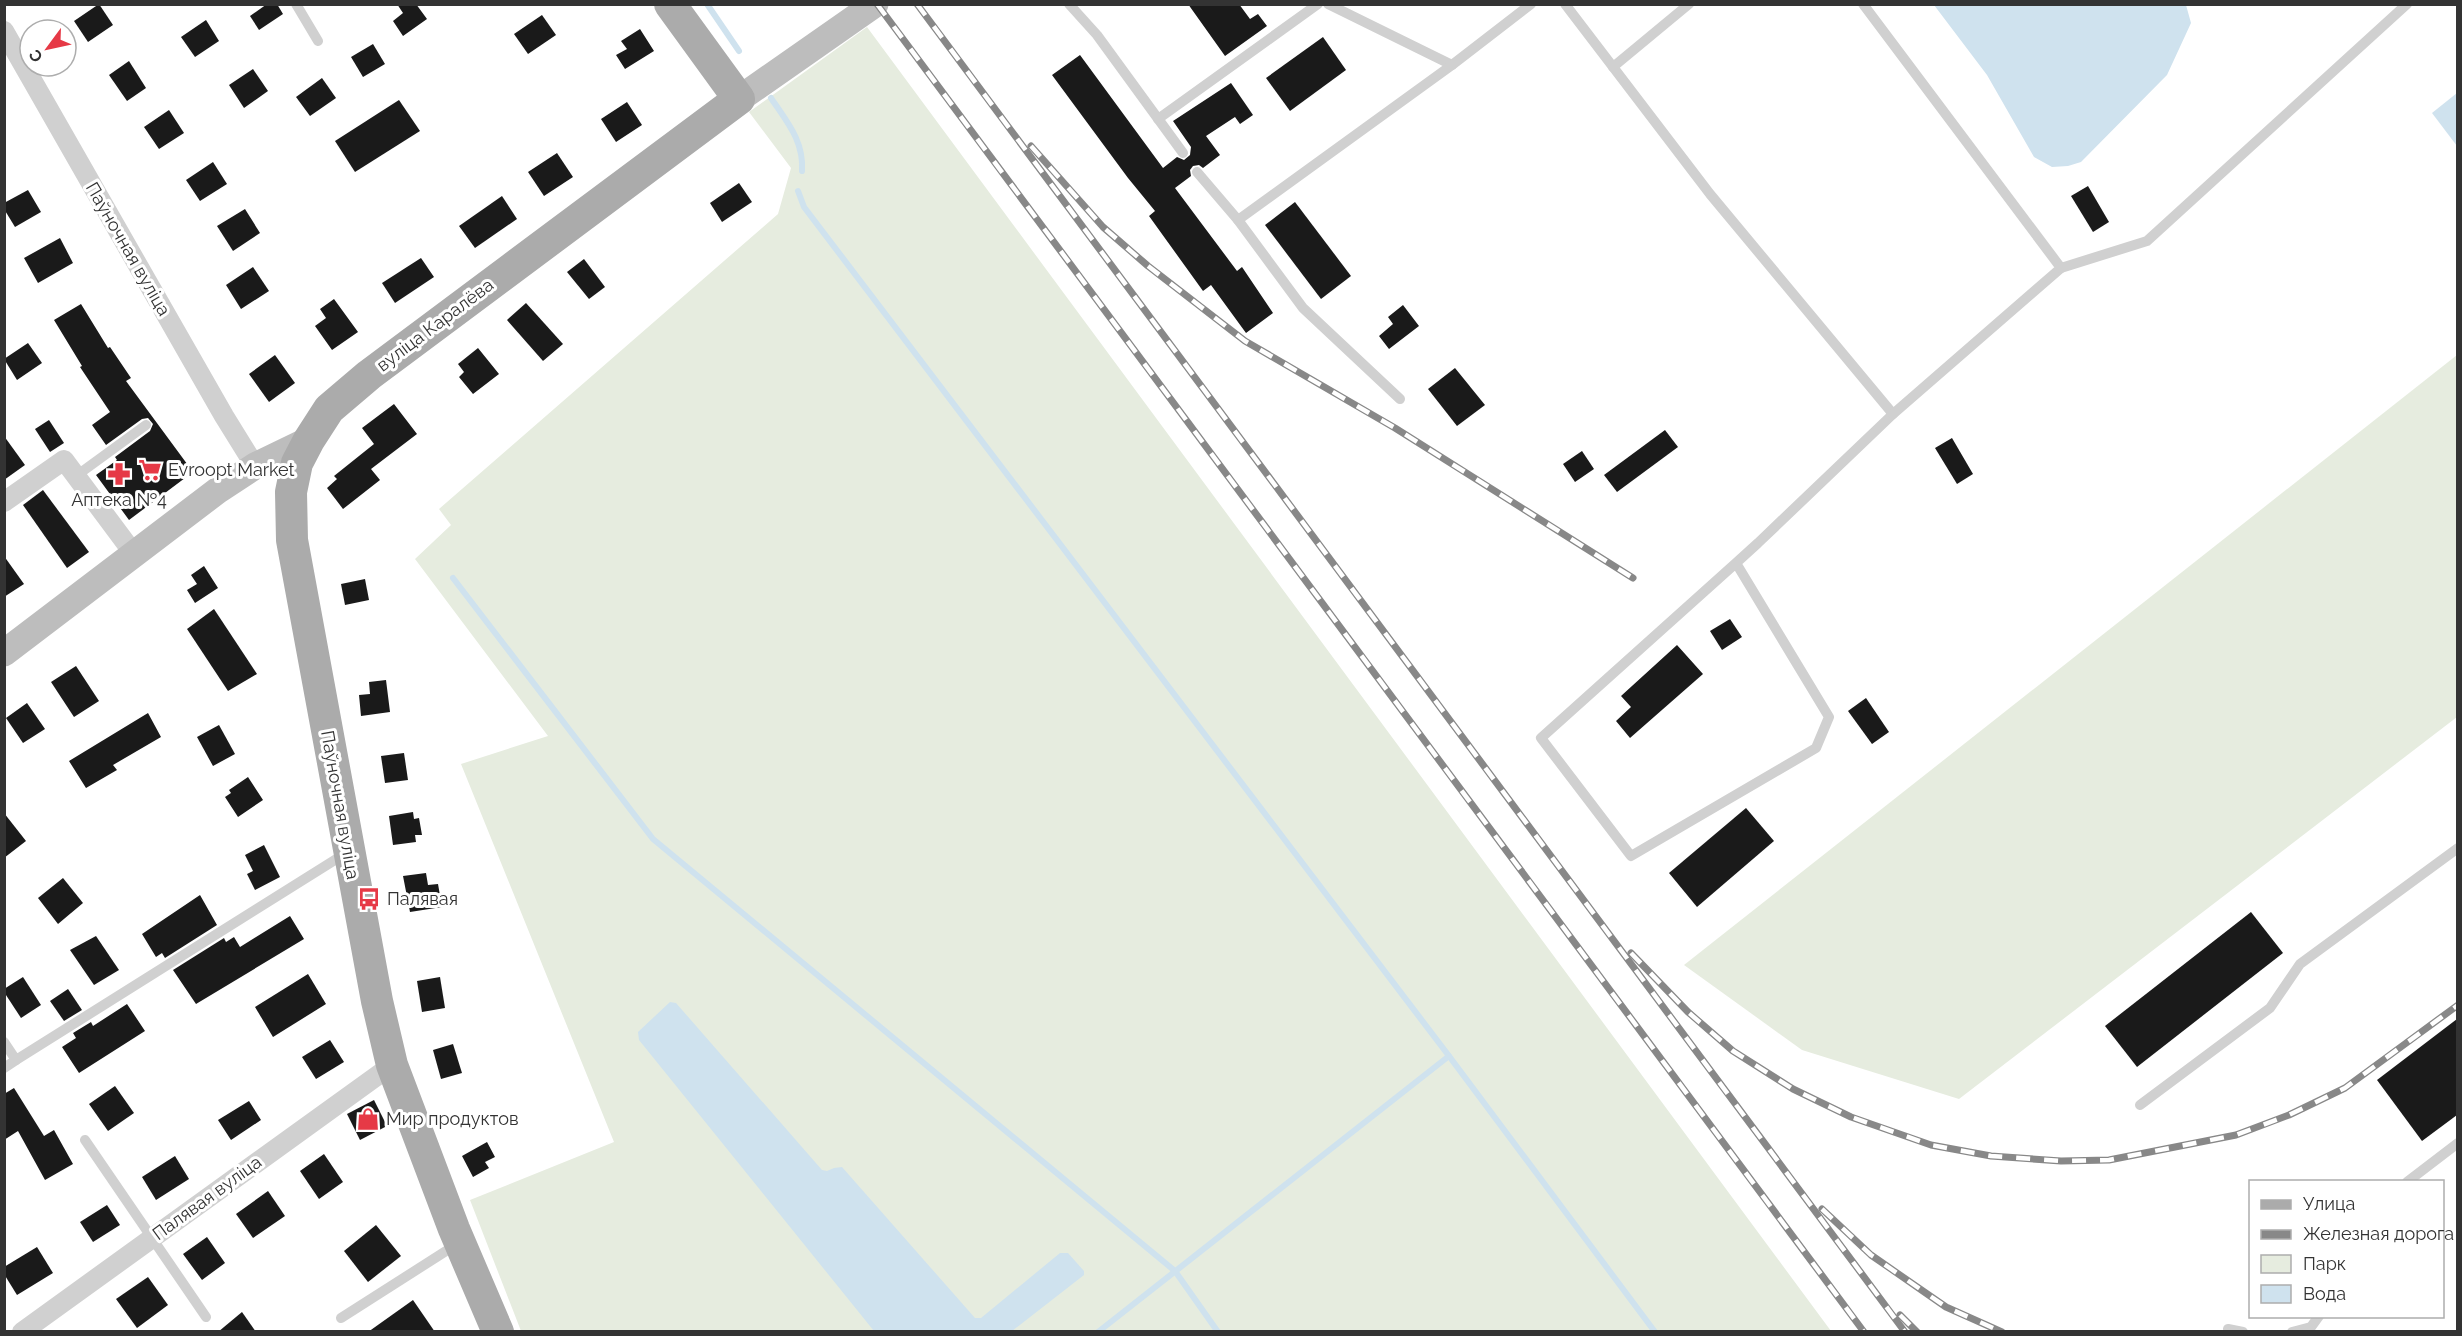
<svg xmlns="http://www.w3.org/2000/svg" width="2462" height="1336" viewBox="0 0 2462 1336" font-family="Raleway,sans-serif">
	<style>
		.green { fill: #e6ecdf }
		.water { fill: #cfe2ee }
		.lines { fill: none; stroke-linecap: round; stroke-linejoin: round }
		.stream { stroke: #cfe2ee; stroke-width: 6 }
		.building { fill: #1a1a1a }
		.service { stroke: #d0d0d0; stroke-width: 10 }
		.minor { stroke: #d0d0d0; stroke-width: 20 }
		.secondary { stroke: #bdbdbd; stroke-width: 27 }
		.primary { stroke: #ababab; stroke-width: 32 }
		.rail-casing { stroke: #888; stroke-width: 7 }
		.rail { stroke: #fff; stroke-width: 4.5; stroke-dasharray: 14; stroke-linecap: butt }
		.labels { text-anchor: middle; stroke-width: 6; stroke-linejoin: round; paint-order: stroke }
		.street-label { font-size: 18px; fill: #333; stroke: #fff }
		.poi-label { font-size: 18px; fill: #333; stroke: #fff; text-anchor: start }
	</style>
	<rect width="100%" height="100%" fill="#fff"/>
	<g class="green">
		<path d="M867 27 1831 1331H521L470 1200 614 1142 461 764 548 736 415 559 451 525 439 509 778 214 791 168 749 112Z"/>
		<path d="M2457 355V717L1959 1099 1802 1050 1684 965Z"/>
	</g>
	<g class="water">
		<path d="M1934 5H2186L2191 23 2167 75 2081 162 2068 166 2052 167 2034 157 1987 75Z"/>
		<path d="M2457 93V146L2432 113Z"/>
		<path d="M670 1002 676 1003 822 1170 827 1171 834 1168 842 1167 975 1318H981L1060 1253H1068L1084 1271V1275L1012 1331H874L639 1040 638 1032Z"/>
	</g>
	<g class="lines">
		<g class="stream">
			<path d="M707 4 739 51"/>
			<path d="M771 98C787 122 804 141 802 171"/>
			<path d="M798 191 804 207 1449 1056 1655 1332"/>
			<path d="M453 578 653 839 1175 1271 1218 1332"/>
			<path d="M1098 1332 1449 1056"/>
		</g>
	</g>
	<g class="building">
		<path d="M99 4 113 25 88 42 74 21Z"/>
		<path d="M267 4H277L283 14 259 30 250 16Z"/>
		<path d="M397 4H416L427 19 403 36 393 21 403 13Z"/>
		<path d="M1188 4H1239L1250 19 1258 14 1267 26 1225 56Z"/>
		<path d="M542 15 556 35 528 54 514 34Z"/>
		<path d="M206 20 219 41 195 57 181 37Z"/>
		<path d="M640 29 654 51 625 69 616 55 627 49 621 41Z"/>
		<path d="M1323 37 1346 70 1290 111 1266 78Z"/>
		<path d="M373 44 385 64 363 77 351 57Z"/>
		<path d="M1080 55 1163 168 1177 157 1184 160 1190 155 1191 147 1173 121 1231 83 1253 115 1240 124 1235 117 1206 136 1220 155 1203 168 1199 165 1193 166 1190 170 1191 176 1175 188 1237 271 1242 267 1273 313 1246 333 1211 285 1203 291 1149 216 1155 211 1128 178 1052 75Z"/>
		<path d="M129 61 146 88 127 101 109 75Z"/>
		<path d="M253 69 268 91 244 108 229 85Z"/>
		<path d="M322 78 336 98 310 116 296 97Z"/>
		<path d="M399 100 420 131 355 172 335 141Z"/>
		<path d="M627 102 642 125 616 142 601 119Z"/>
		<path d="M169 110 184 133 159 149 144 127Z"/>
		<path d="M557 153 573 177 544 196 528 172Z"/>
		<path d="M213 162 227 184 200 201 186 180Z"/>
		<path d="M739 183 752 202 722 222 710 203Z"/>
		<path d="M2088 186 2109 222 2093 232 2071 196Z"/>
		<path d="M28 190 41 212 15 227 4 209V203Z"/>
		<path d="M502 196 517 219 475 248 459 226Z"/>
		<path d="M1295 202 1351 276 1321 299 1265 225Z"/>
		<path d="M245 209 260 233 233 251 217 226Z"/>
		<path d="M60 238 73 263 38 283 24 258Z"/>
		<path d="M421 258 434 277 395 303 382 283Z"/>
		<path d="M584 259 605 287 589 299 567 272Z"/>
		<path d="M253 267 269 291 241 309 226 285Z"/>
		<path d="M334 299 358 332 332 350 315 326 326 318 320 309Z"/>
		<path d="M526 303 563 344 543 361 507 320Z"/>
		<path d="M81 304 108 348 110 347 131 378 126 381 193 472 129 520 96 475 117 460 115 457 150 431 153 424 148 418 142 419 106 445 92 425 110 412 80 367 82 366 54 320Z"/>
		<path d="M1403 305 1419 326 1389 349 1379 336 1393 324 1388 317Z"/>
		<path d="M28 343 42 363 17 380 4 359Z"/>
		<path d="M478 348 499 374 473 394 459 377 464 372 458 364Z"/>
		<path d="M275 355 295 383 269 402 249 374Z"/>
		<path d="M1455 368 1485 405 1457 426 1428 389Z"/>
		<path d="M394 404 417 434 371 469 380 480 343 509 327 488 337 479 334 476 374 444 362 428Z"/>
		<path d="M49 420 64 443 50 452 35 429Z"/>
		<path d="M1665 430 1678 447 1617 492 1604 475Z"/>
		<path d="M4 436 25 465 4 480Z"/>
		<path d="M1952 438 1973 474 1957 484 1935 448Z"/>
		<path d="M1582 451 1594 469 1575 482 1563 464Z"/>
		<path d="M43 490 89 552 67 568 23 505Z"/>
		<path d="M4 556 24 584 4 597Z"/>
		<path d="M204 566 218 588 195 603 187 590 197 584 191 575Z"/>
		<path d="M365 579 369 600 345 605 341 584Z"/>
		<path d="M214 609 257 674 228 691 187 629Z"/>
		<path d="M1730 619 1742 637 1722 650 1710 631Z"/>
		<path d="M1677 645 1703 674 1630 738 1616 721 1631 707 1621 696Z"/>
		<path d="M76 666 99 701 74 717 51 682Z"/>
		<path d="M386 680 390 712 361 716 359 695 370 694 369 682Z"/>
		<path d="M1866 698 1889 732 1872 744 1848 711Z"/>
		<path d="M27 703 45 729 23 743 6 718Z"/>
		<path d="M148 713 161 737 113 765 117 770 86 788 69 761Z"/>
		<path d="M219 725 235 754 213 766 197 737Z"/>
		<path d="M404 753 408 780 385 783 381 756Z"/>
		<path d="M248 777 263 800 238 817 225 797 231 793 229 790Z"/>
		<path d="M1746 808 1774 841 1697 907 1669 873Z"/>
		<path d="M413 812 414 819 419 818 422 835H415L416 842 393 845 389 816Z"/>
		<path d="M4 813 26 841 4 858Z"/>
		<path d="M264 845 280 877 255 890 247 874 253 871 245 855Z"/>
		<path d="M426 873 428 885 438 884 442 907 410 912 403 876Z"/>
		<path d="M63 878 83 903 58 924 38 898Z"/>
		<path d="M200 895 217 925 165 958 162 953 156 957 142 934Z"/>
		<path d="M2251 912 2283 953 2137 1067 2105 1026Z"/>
		<path d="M290 916 304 939 196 1004 173 970 224 938 226 942 234 937 240 947Z"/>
		<path d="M96 936 119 970 94 985 70 950Z"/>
		<path d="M308 974 326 1004 273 1037 255 1007Z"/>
		<path d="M23 977 41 1005 21 1018 4 992V989Z"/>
		<path d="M440 977 445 1008 422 1012 417 981Z"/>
		<path d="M68 989 82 1010 64 1021 50 1001Z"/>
		<path d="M127 1004 145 1031 79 1073 62 1047 76 1038 73 1033 91 1022 93 1026Z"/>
		<path d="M2457 1019V1115L2422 1141 2377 1080Z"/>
		<path d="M330 1040 344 1062 316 1079 302 1057Z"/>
		<path d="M453 1044 462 1073 441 1079 433 1050Z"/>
		<path d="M115 1086 134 1113 108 1131 89 1104Z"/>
		<path d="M14 1088 44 1136 54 1130 73 1164 45 1180 18 1131 4 1140V1094Z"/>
		<path d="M374 1100 387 1126 360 1140 347 1114Z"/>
		<path d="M249 1101 261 1120 231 1140 218 1120Z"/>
		<path d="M487 1142 495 1157 485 1162 489 1168 473 1177 462 1156Z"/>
		<path d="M324 1154 343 1182 319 1199 300 1171Z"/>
		<path d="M175 1156 189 1179 156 1200 142 1177Z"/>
		<path d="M268 1191 285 1216 253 1238 236 1214Z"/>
		<path d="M107 1205 120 1225 93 1242 80 1222Z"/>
		<path d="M376 1225 401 1256 368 1282 344 1251Z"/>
		<path d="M207 1237 225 1263 202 1280 183 1254Z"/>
		<path d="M37 1247 53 1273 17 1295 4 1274V1267Z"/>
		<path d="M148 1277 168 1305 137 1328 116 1299Z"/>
		<path d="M413 1300 435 1332H368Z"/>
		<path d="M242 1312 256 1332H218Z"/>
	</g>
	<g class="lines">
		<g class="service">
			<path d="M296 4 318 41"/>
			<path d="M1069 4 1097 35 1183 153"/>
			<path d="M1328 4 1452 65"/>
			<path d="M1565 4 1710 194 1893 414 1758 543 1736 563 1541 738 1631 856 1816 748 1829 717 1736 563"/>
			<path d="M1863 4 2061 268 1893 414"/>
			<path d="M1613 67 1689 4"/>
			<path d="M1158 119 1318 4"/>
			<path d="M1197 172 1238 220 1303 308 1400 399"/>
			<path d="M1238 220 1452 65 1531 4"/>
			<path d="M2061 268 2147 241 2407 4"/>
			<path d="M76 476 146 425"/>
			<path d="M4 1042 16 1060 346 853"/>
			<path d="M4 1068 16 1060"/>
			<path d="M2140 1105 2270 1008 2300 964 2458 848"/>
			<path d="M85 1140 206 1317"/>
			<path d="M2407 1182 2458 1143"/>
			<path d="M341 1318 457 1244"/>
			<path d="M2228 1329 2243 1332"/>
			<path d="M2292 1332 2311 1327 2319 1316"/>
		</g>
		<g class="minor">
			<path d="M4 31 224 416 255 466"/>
			<path d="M4 502 64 460 134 554"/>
			<path d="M22 1332 392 1065"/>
		</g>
		<g class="secondary">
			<path d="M739 99 875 4"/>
			<path d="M4 653 217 491 255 466 309 440"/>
		</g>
		<path class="primary" d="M498 1332 454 1229 392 1065 377 1001 292 540 291 492 297 463 309 440 329 409 369 375 739 99 670 4"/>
		<g class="rail-casing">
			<g id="rail">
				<path d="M877 4 1864 1332"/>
				<path d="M917 4 1905 1332"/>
				<path d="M1031 146 1103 227 1148 266 1245 341 1395 428 1633 578"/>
				<path d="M1631 953 1688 1012 1733 1051 1793 1089 1851 1117 1931 1145 1991 1156 2061 1161 2109 1160 2236 1135 2289 1115 2345 1088 2458 1005"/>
				<path d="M1822 1209 1871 1255 1946 1307 2002 1332"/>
				<path d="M1900 1315 1917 1332"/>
			</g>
		</g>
		<use href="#rail" class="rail"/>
	</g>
	<defs>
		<g id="supermarket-bare" transform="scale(1.8)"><path d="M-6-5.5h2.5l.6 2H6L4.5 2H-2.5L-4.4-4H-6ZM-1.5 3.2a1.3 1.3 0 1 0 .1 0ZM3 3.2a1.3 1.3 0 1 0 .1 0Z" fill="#e63946" stroke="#fff" stroke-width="2.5" paint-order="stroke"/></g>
		<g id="pharmacy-bare" transform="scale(1.8)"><path d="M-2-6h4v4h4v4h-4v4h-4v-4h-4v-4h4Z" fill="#e63946" stroke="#fff" stroke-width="2.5" paint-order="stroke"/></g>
		<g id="bus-bare" transform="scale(1.8)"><path d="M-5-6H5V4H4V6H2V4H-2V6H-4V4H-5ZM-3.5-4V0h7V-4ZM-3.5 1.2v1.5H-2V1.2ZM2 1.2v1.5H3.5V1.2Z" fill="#e63946" stroke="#fff" stroke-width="2.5" paint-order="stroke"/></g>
		<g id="shop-bare" transform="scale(1.8)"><path d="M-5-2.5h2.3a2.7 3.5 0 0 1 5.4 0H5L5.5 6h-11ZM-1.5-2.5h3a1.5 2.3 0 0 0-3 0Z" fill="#e63946" stroke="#fff" stroke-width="2.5" paint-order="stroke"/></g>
	</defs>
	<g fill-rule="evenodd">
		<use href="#supermarket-bare" x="150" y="470"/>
		<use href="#pharmacy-bare" x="119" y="474"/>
		<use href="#bus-bare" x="369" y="899"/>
		<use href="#shop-bare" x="368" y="1119"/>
	</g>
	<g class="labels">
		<g class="street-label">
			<text transform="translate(128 249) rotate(60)" y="6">Паўночная вуліца</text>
			<text transform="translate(435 325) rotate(-37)" y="6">вуліца Каралёва</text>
			<text transform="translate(340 805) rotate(80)" y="6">Паўночная вуліца</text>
			<text transform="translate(207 1198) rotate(-36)" y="6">Палявая вуліца</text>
		</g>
		<g class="poi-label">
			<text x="168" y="476">Evroopt Market</text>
			<text x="119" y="506" text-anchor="middle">Аптека №4</text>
			<text x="387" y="905">Палявая</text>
			<text x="386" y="1125">Мир продуктов</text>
		</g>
	</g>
	<rect width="2462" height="1336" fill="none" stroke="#333333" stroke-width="12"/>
	<rect x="2249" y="1180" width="195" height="138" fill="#ffffff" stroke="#adadad" stroke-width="1.5"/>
	<rect x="2261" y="1200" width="30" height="9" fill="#ababab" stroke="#adadad" stroke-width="1.5"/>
	<text x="2303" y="1210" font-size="18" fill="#333333">Улица</text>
	<rect x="2261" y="1230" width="30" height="9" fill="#888888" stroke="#adadad" stroke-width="1.5"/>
	<text x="2303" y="1240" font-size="18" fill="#333333">Железная дорога</text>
	<rect x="2261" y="1255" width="30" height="18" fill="#e6ecdf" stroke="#adadad" stroke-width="1.5"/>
	<text x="2303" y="1270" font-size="18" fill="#333333">Парк</text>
	<rect x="2261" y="1285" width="30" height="18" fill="#cfe2ee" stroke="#adadad" stroke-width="1.5"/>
	<text x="2303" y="1300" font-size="18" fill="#333333">Вода</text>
	<g transform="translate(48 48) rotate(237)"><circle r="28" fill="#ffffff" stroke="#adadad" stroke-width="1.5"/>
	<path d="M0-4.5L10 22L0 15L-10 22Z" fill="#e63946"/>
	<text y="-9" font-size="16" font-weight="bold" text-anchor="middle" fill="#333333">С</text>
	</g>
</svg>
